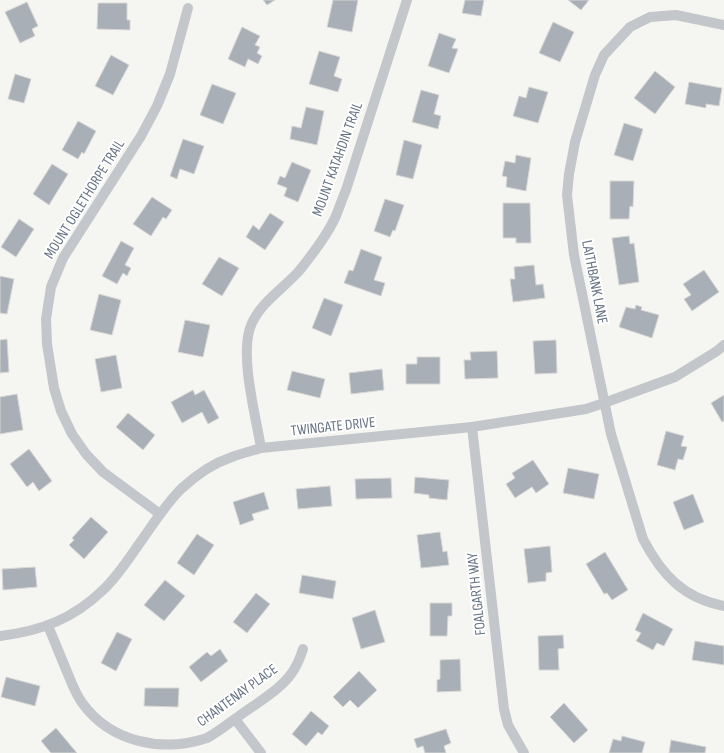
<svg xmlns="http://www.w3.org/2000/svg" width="724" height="753" viewBox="0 0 724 753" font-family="'Sofia Sans Condensed',sans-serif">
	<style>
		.building { fill: #a9afb6; stroke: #d7d7d5 }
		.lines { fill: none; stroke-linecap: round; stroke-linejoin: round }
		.street { stroke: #c3c6ca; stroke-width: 10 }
		.labels { text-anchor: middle; stroke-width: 4; stroke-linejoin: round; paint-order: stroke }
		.street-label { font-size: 15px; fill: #657282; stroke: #fff }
	</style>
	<rect width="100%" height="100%" fill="#f5f6f2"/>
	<g class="building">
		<path d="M263 0H275L267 5Z"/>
		<path d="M333 0H358L352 32 327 27Z"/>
		<path d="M465 0H484L481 16 462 13Z"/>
		<path d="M568 0H589L581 10Z"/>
		<path d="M27 2 38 26 32 29 35 36 20 43 5 12Z"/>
		<path d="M98 3H127V20H130V30L97 29Z"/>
		<path d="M553 22 574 32 560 62 539 53Z"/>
		<path d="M242 27 260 36 255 45 260 47 257 53 262 56 258 64 248 59 245 67 228 59Z"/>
		<path d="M439 33 456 39 452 48 458 49 449 73 428 66Z"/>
		<path d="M319 51 340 57 334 76 342 79 338 92 309 84Z"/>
		<path d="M111 55 129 65 113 95 95 86Z"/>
		<path d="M655 71 675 87 655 114 634 98Z"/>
		<path d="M15 74 31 79 24 103 8 99Z"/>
		<path d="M689 82 722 88 719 106 706 104V108L685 104Z"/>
		<path d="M212 84 236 93 223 124 200 115Z"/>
		<path d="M529 87 548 92 538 123 513 116 519 96 526 98Z"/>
		<path d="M421 90 439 95 434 114 441 116 438 129 412 122Z"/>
		<path d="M306 107 324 111 317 145 290 139 292 126 301 128Z"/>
		<path d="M78 121 96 131 84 154 82 152 78 159 62 150Z"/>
		<path d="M624 123 643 129 633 161 614 155Z"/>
		<path d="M183 139 204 146 194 174 180 169 177 179 170 176Z"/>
		<path d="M404 140 422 145 413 179 396 175Z"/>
		<path d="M516 155 531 158 526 191 506 187 507 177 502 176 505 161 515 163Z"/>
		<path d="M292 162 311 170 298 202 284 196 287 188 277 184 280 176 285 178Z"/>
		<path d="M52 164 68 174 49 205 33 194Z"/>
		<path d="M610 181H634L633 207 630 206 629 219H610Z"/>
		<path d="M152 197 172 210 166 219 163 217 151 236 133 224Z"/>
		<path d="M385 199 404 205 395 231 393 230 390 237 374 231Z"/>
		<path d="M503 203H530L531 243H516V238H503Z"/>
		<path d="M270 213 284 222 265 250 246 237 253 225 259 230Z"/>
		<path d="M19 219 34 229 16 257 1 247Z"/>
		<path d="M629 236 630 244 634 243 639 282 619 285 612 238Z"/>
		<path d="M121 241 134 248 125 265 131 268 127 276 123 273 117 284 102 276Z"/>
		<path d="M361 249 382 257 374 280 385 283 381 296 344 283 349 270 353 271Z"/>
		<path d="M219 257 239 268 222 296 202 284Z"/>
		<path d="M534 265 536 285 543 284 545 298 513 302 510 279H515L514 267Z"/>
		<path d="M704 270 719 292 692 311 684 299 691 295 683 284Z"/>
		<path d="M0 276 14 279 7 314 0 313Z"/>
		<path d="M99 294 121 300 112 335 90 330Z"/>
		<path d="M324 298 343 305 331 336 312 328Z"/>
		<path d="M636 305 642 307 641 310 659 315 652 338 619 327 626 307 635 309Z"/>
		<path d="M185 320 210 325 203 357 178 352Z"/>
		<path d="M7 339 9 372 0 373V340Z"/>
		<path d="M556 340 557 373 535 374 533 341Z"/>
		<path d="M497 351 498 378 465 379 464 360H471L470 352Z"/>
		<path d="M116 355 122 388 101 392 95 359Z"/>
		<path d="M417 357H440V384H406V364H417Z"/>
		<path d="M382 369 384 390 351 394 349 373Z"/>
		<path d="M292 371 325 379 320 398 287 390Z"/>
		<path d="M193 390 195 395 204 390 219 418 208 424 202 412 182 423 171 402Z"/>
		<path d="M17 394 23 430 0 434V397Z"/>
		<path d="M724 395V421L722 422 711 403Z"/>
		<path d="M128 413 155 435 143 450 116 427Z"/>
		<path d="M666 431 684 436 681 446 687 447 683 460 678 459 675 470 657 465Z"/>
		<path d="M29 449 52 481 39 491 33 482 27 487 10 464Z"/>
		<path d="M533 460 549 484 536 493 532 487 515 498 506 484 515 478 512 473Z"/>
		<path d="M568 468 599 474 594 499 563 493Z"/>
		<path d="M415 477 449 480 447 500 429 498V495L414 493Z"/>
		<path d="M391 478 392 498 356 499 355 479Z"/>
		<path d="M330 486 332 506 298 509 296 489Z"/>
		<path d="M264 492 269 509 252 514 254 520 240 525 233 502Z"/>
		<path d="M693 494 704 522 684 530 673 502Z"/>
		<path d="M91 517 108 532 84 559 69 545 74 540 72 538Z"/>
		<path d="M440 532 443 552 447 551 449 565 421 568 417 535Z"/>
		<path d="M197 534 214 545 194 575 177 563Z"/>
		<path d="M550 546 552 572 546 573V581L528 583 524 549Z"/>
		<path d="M605 552 628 590 612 600 607 593 604 594 586 564Z"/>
		<path d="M35 567 37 587 3 590 2 569Z"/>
		<path d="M302 575 336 581 333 599 299 593Z"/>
		<path d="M165 580 185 596 164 621 144 605Z"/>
		<path d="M256 593 270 604 247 633 233 622Z"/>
		<path d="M430 603H452V616H448L447 636H430Z"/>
		<path d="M375 610 385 642 361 649 352 618Z"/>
		<path d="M643 613 673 629 664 646 657 643 653 650 636 641 641 633 635 630Z"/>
		<path d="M117 632 132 639 116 671 101 663Z"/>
		<path d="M563 635 564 648 558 649 559 670H539L538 636Z"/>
		<path d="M695 641 724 646V665L692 660Z"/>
		<path d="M220 649 228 661 201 682 189 667 207 652 211 656Z"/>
		<path d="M460 659 461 691 437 692V680L440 679V660Z"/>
		<path d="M359 671 377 690 358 708 350 700 343 707 333 697Z"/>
		<path d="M6 677 40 686 35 706 1 697Z"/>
		<path d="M145 688H179L178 707 144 706Z"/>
		<path d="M564 703 588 730 574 743 550 717Z"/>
		<path d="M311 711 329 726 322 735 318 732 306 746 292 734Z"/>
		<path d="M56 728 77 753H51L41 741Z"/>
		<path d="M446 729 451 743 444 746 446 753H425L423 746 417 748 414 739Z"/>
		<path d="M622 736 645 742 642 753H609L613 739 621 741Z"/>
		<path d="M671 740 706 747 705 753H669Z"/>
	</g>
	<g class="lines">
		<g class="street">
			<path d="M724 25 676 15 650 17 630 27 604 55 595 75 575 142 569 174 567 195 574 255 611 434 643 539C662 575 683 598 724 606"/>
			<path d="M472 427 504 709 508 725 524 753"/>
			<path d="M261 448C256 417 240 358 250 328 258 304 283 289 299 271 312 255 326 237 335 218 339 209 342 199 346 190L407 0"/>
			<path d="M160 514 103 472 86 454 72 434 61 411 54 388 47 344 46 319 51 287 63 258 141 136 157 106 170 74 188 8"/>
			<path d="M48 626C55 642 61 658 68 674 72 684 76 695 83 704 111 742 162 753 207 738 218 732 229 723 239 716 258 702 286 687 296 666 299 661 301 655 303 649"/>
			<path d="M0 636C41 631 73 619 103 590 119 575 131 555 144 537 155 521 167 503 181 489 195 476 214 463 232 457 242 453 252 451 261 448L472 427 586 409 604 403 675 377 717 351 724 345"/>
			<path d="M235 719 261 753"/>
		</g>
	</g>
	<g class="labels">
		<g class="street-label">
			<text transform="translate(337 159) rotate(-70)" y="5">MOUNT KATAHDIN TRAIL</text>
			<text transform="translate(84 199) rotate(-58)" y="5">MOUNT OGLETHORPE TRAIL</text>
			<text transform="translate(595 282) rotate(79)" y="5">LAITHBANK LANE</text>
			<text transform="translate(333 426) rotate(-6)" y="5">TWINGATE DRIVE</text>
			<text transform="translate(476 594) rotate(-96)" y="5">FOALGARTH WAY</text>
			<text transform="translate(237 695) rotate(-36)" y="5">CHANTENAY PLACE</text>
		</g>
	</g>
</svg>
